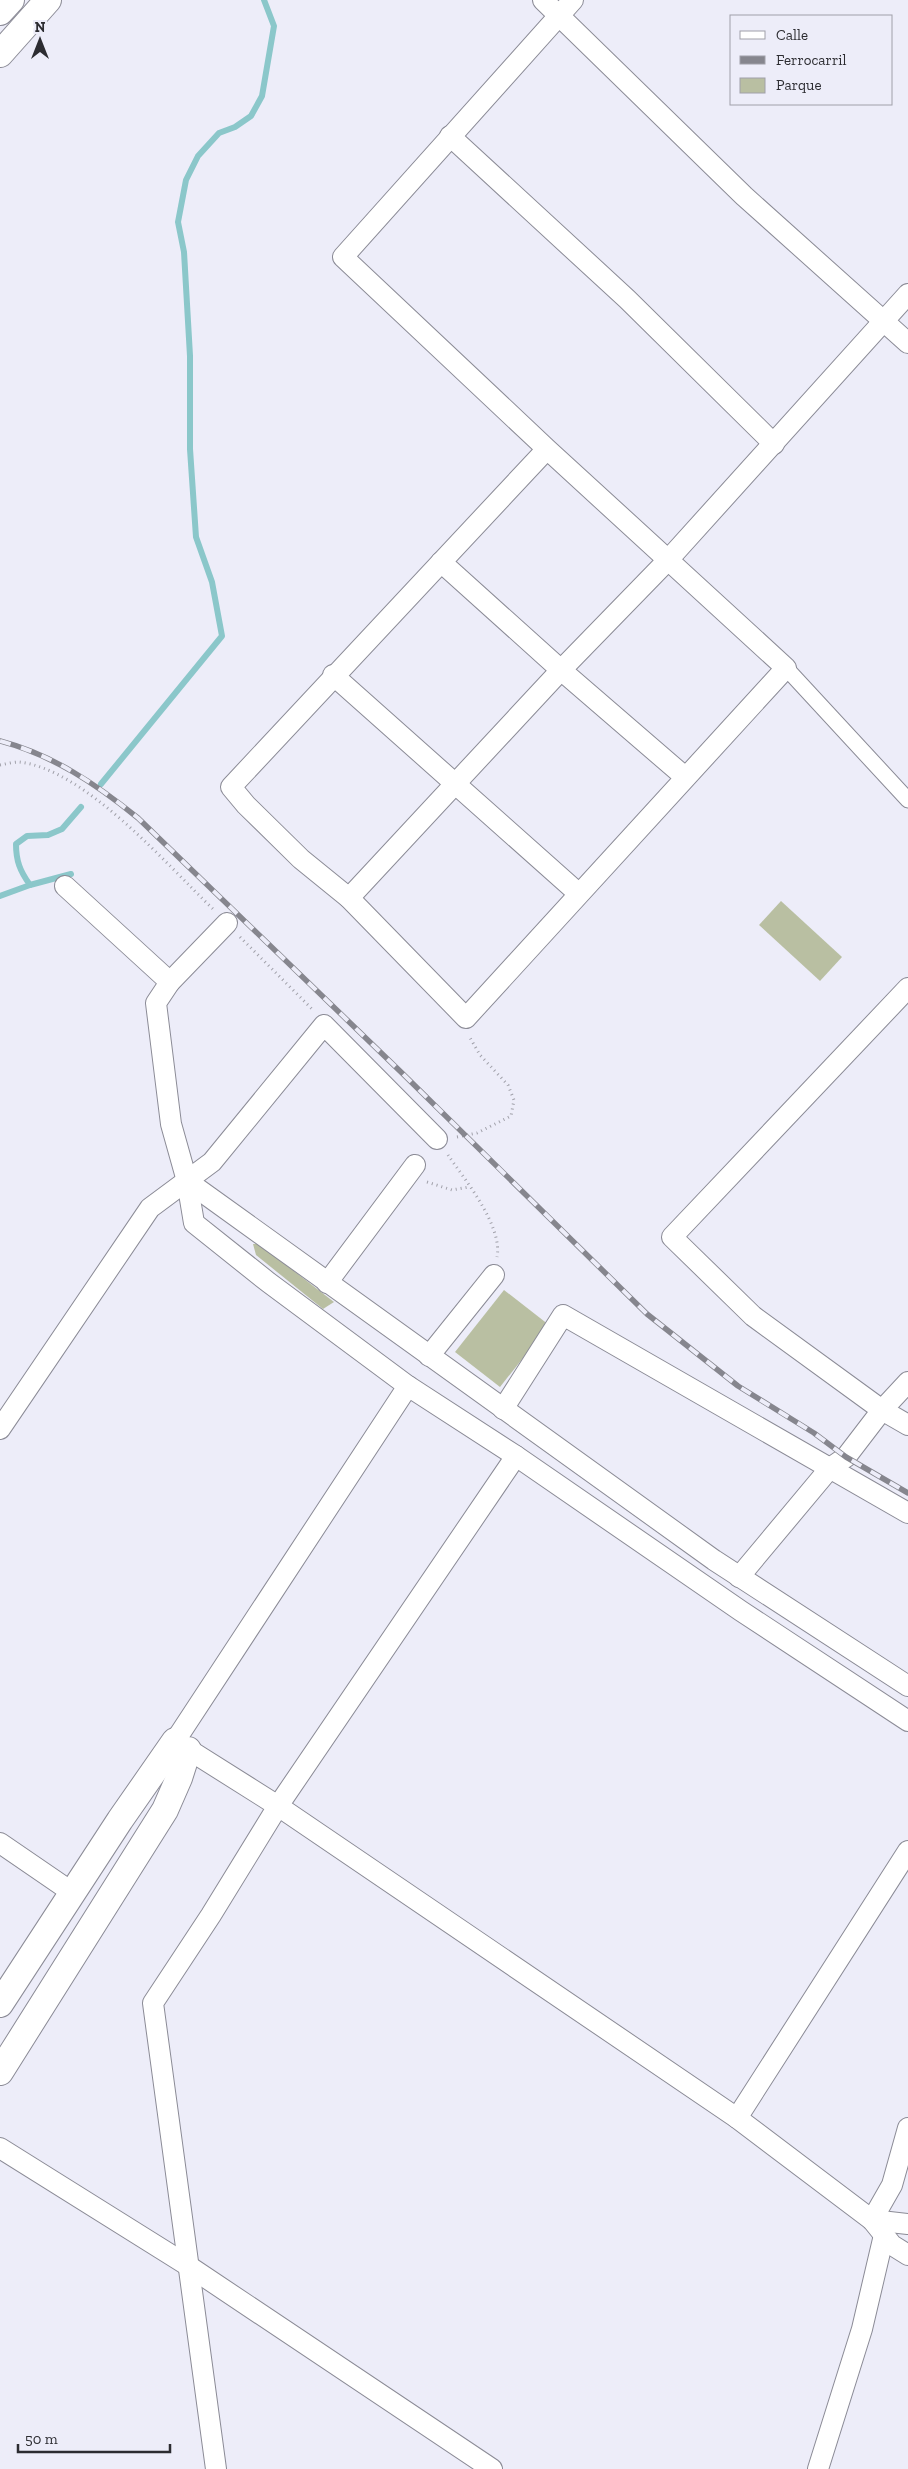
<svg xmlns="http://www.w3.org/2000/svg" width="908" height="2469" viewBox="0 0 908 2469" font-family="'Zilla Slab',serif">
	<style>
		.green { fill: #b9bfa2 }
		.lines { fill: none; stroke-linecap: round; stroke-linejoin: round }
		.stream { stroke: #8bc7ca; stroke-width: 6 }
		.pedestrian-casing { stroke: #8b8b96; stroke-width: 17 }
		.minor-casing { stroke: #8b8b96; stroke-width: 22 }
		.tertiary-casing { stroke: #8b8b96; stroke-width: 28 }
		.path { stroke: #a0a0a9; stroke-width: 3; stroke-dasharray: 1 4; stroke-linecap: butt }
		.pedestrian { stroke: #fff; stroke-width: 15 }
		.minor { stroke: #fff; stroke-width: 20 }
		.tertiary { stroke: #fff; stroke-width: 26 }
		.rail-casing { stroke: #86868e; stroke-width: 5.5 }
		.rail { stroke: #ededf9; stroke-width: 4; stroke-dasharray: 11; stroke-linecap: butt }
	</style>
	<rect width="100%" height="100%" fill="#ededf9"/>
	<g class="green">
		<path d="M781 901 842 957 820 981 759 925Z"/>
		<path d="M253 1244H259L334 1302 323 1309 256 1255Z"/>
		<path d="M504 1290 549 1325 500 1387 455 1352Z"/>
	</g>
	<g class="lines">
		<g class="stream">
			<path d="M101 784 222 636 212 582 196 537 190 449V356L184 252 178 222 186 180 198 156 219 133 235 127 251 116 262 96 274 26 264 0"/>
			<path d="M30 885 71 874"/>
			<path d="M0 896 30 885C20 871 16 861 16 844L27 836 48 835 62 829 81 807"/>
		</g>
		<g class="pedestrian-casing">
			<path id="pedestrian" d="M786 668 908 800"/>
		</g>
		<g class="minor-casing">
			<g id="minor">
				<path d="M543 0 744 196 908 343"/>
				<path d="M450 136 627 299 774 444"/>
				<path d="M547 449 231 787 246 805 301 859 349 898 466 1018 786 668 547 449 343 257 573 0"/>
				<path d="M441 562 561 670 685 777"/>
				<path d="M333 675 578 893"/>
				<path d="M65 886 170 982"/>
				<path d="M349 898 561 670 668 560 908 294"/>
				<path d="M227 923 170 982 156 1003 171 1124 187 1181 194 1223 268 1282 408 1386 516 1456 741 1611 908 1721"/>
				<path d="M908 988 672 1237 753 1316 882 1410 908 1425"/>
				<path d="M187 1181 714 1560 908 1686"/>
				<path d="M327 1283 415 1165"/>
				<path d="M429 1356 494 1275"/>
				<path d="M408 1386 175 1741 278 1806 737 2118 872 2220 892 2245 908 2255"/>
				<path d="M503 1409 563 1315 908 1513"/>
				<path d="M0 1429 150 1208 212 1162 324 1025 437 1139"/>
				<path d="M739 1577 830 1468 846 1457 882 1410 908 1382"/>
				<path d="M0 1843 73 1893"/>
				<path d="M737 2118 908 1851"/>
				<path d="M908 2128 892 2185 872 2220 908 2224"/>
				<path d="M0 2148 187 2265 492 2469"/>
				<path d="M216 2469 153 2003 211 1915 278 1806 516 1456"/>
				<path d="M818 2469 862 2329 884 2235"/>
			</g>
		</g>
		<g class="tertiary-casing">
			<g id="tertiary">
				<path d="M0 12 11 0"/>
				<path d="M0 54 48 0"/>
				<path d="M0 2004 120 1820 175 1741"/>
				<path d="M0 2072 165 1810 179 1778 188 1750"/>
			</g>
		</g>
		<g class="path">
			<path d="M0 765C6 764 13 762 19 762 85 769 166 864 213 909"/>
			<path d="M240 937 313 1010"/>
			<path d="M457 1137 477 1133 511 1116 514 1100 508 1085 480 1055 469 1036"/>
			<path d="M448 1155C465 1180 503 1226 497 1257"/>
			<path d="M427 1182 452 1190 469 1187"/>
		</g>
		<use href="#pedestrian" class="pedestrian"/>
		<use href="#minor" class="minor"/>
		<use href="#tertiary" class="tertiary"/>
		<g class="rail-casing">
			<path id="rail" d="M0 741C53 755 96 784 138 818L402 1073 647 1314 738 1386 814 1433 846 1457 908 1493"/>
		</g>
		<use href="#rail" class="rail"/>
	</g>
	<rect x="730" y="15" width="162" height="90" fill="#ededf9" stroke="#a0a0a9"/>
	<rect x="740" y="31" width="25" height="8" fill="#ffffff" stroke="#a0a0a9"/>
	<text x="776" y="40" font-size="15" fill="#2c2c31">Calle</text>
	<rect x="740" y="56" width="25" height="8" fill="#86868e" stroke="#a0a0a9"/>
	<text x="776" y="65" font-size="15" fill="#2c2c31">Ferrocarril</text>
	<rect x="740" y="78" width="25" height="15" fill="#b9bfa2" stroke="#a0a0a9"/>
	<text x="776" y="90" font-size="15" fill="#2c2c31">Parque</text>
	<g transform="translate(40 40)" stroke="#ededf9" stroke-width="4" paint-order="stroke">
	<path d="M0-4L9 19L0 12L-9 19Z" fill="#2c2c31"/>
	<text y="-8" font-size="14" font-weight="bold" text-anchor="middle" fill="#2c2c31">N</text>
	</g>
	<path d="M18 2444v8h152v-8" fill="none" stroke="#2c2c31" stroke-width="2.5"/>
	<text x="25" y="2444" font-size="15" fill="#2c2c31" stroke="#ededf9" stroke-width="4" paint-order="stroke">50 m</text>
</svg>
